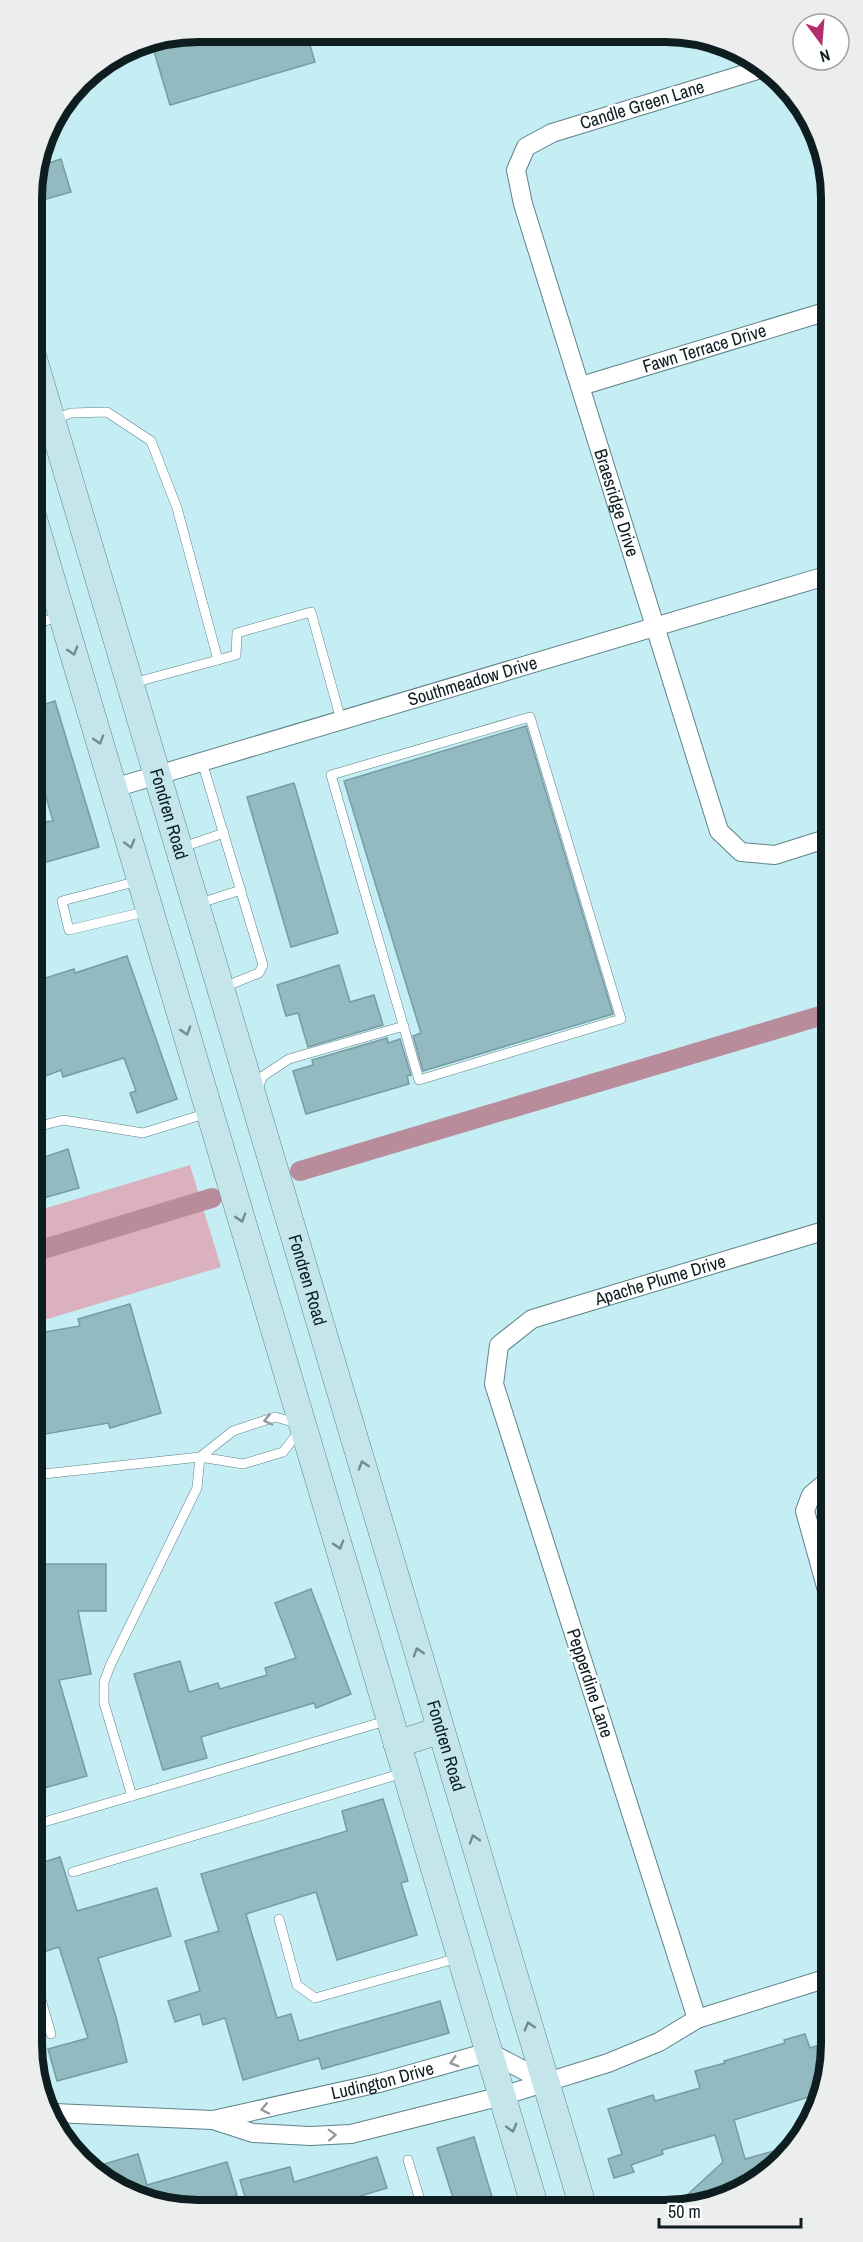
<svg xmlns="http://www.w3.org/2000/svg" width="863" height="2242" viewBox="0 0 863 2242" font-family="'Archivo Narrow',sans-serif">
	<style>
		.green { fill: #dbb1bf }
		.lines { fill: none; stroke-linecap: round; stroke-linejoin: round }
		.canal { stroke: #b88c9b; stroke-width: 20 }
		.building { fill: #92bac0; stroke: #769ca2; stroke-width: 1.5 }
		.service-casing { stroke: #5d8288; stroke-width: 10 }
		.minor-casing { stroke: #5d8288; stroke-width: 20 }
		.secondary-casing { stroke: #5d8288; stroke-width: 28 }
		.service { stroke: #fff; stroke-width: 9 }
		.minor { stroke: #fff; stroke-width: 18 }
		.secondary { stroke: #c4e5e9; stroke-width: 27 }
		.oneway { stroke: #728b8f }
		.oneway2 { stroke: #939a9b }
		.labels { text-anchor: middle; stroke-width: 5; stroke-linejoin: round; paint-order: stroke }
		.street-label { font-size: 18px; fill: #0e1e20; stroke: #fff }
		.rim { fill: none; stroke: #0e1e20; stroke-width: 8 }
	</style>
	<rect width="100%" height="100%" fill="#c5eef4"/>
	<path class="green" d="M190 1165 221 1267 34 1323 33 1212Z"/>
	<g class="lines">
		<g class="canal">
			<path d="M300 1171 830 1013"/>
			<path d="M34 1252 212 1198"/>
		</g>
	</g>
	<g class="building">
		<path d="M198 32H306L315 62 170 105 151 41Z"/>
		<path d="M61 159 71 192 39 201 33 181 37 167Z"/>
		<path d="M55 701 99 847 33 866V823L53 821 33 752V708Z"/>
		<path d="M526 726 613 1014 423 1071 413 1036 421 1033 344 781Z"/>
		<path d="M294 783 338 933 291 947 247 797Z"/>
		<path d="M127 956 177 1099 137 1113 130 1093 136 1091 124 1058 63 1077 61 1070 33 1081V997L38 996 33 982 74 969 75 973Z"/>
		<path d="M339 965 350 1002 374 995 383 1025 308 1047 298 1013 286 1016 277 985Z"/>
		<path d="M387 1038 388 1043 400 1039 411 1075 407 1076 409 1084 306 1114 293 1071 313 1065 312 1060Z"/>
		<path d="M68 1149 79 1188 33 1201V1161Z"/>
		<path d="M130 1304 161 1413 110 1428 108 1423 40 1435 34 1397V1334L80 1326 78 1319Z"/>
		<path d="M34 1564H106V1611H78L91 1674 59 1680 87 1776 37 1790 34 1780Z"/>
		<path d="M311 1589 351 1694 316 1708 314 1703 201 1737 207 1758 163 1770 134 1674 180 1661 189 1692 218 1683 220 1689 267 1675 265 1668 296 1658 275 1603Z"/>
		<path d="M383 1799 408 1881 401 1883 417 1935 337 1960 316 1892 246 1914 277 2018 291 2014 299 2041 440 2001 449 2033 322 2069 319 2058 243 2080 225 2018 203 2025 200 2014 175 2022 168 2001 200 1991 185 1941 219 1931 201 1874 347 1831 342 1811Z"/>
		<path d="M60 1857 77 1911 157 1888 171 1936 98 1958 116 2017 127 2062 57 2081 48 2049 88 2038 59 1947 43 1952 35 1925 34 1865Z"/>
		<path d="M805 2034 810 2048 831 2041V2055L822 2093 734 2120 745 2159 796 2145 790 2154 758 2180 757 2175 738 2192 696 2207 686 2196 723 2162 715 2135 662 2150 663 2154 631 2165 634 2172 614 2178 608 2159 622 2154 608 2109 653 2095 655 2101 700 2088 695 2071 725 2063 724 2061 785 2043 784 2040Z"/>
		<path d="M474 2137 495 2207H456L437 2148Z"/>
		<path d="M138 2154 147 2185 227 2162 237 2195 195 2207H166L91 2168Z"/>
		<path d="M377 2157 387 2188 324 2207H248L240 2180 290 2167 294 2182Z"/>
	</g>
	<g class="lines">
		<g class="service-casing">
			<g id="service">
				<path d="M51 121 62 118"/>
				<path d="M54 419 71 413 107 412 151 441 177 508 218 660"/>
				<path d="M33 625 60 616"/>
				<path d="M133 683 236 655 237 633 311 612 341 720"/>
				<path d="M33 685 36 684"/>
				<path d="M530 717 621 1019 419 1080 331 775Z"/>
				<path d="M202 762 263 965 259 973 224 987"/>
				<path d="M180 848 224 833"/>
				<path d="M138 881 62 901 69 930 148 911"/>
				<path d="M197 904 241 890"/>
				<path d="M257 1090 263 1076 289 1059 404 1026"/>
				<path d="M33 1128 63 1120 143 1133 208 1113"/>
				<path d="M34 1475 200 1457 243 1464 283 1452 304 1425 275 1417 233 1431 200 1457 197 1488 110 1666 104 1682V1703L132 1796"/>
				<path d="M34 1825 389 1720"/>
				<path d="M73 1872 403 1773"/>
				<path d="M279 1919 297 1985 315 1998 458 1958"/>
				<path d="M35 1979 51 2034"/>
				<path d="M408 2160 422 2207"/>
			</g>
		</g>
		<g class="minor-casing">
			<g id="minor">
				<path id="s1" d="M761 69 552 133 526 147 516 170 523 204 719 831 741 852 775 855 829 838"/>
				<path id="s2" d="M581 386 828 311"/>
				<path id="s3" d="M114 788 829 575"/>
				<path d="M830 1479 811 1495 805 1511 830 1601"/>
				<path id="s4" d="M697 2019 494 1384 499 1345 532 1319 830 1229"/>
				<path id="s5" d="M54 2113 213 2120 379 2083 489 2052 546 2082"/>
				<path d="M213 2120 253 2133 310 2136 351 2134 502 2096 608 2063 659 2042 697 2019 831 1977"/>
			</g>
		</g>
		<g class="secondary-casing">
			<g id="secondary">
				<path id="s6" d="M32 354 583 2207"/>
				<path d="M32 514 535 2207"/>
				<path d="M397 1744 441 1730"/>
			</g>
		</g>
		<use href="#service" class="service"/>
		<use href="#minor" class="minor"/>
		<use href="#secondary" class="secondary"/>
	</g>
	<defs><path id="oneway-chevron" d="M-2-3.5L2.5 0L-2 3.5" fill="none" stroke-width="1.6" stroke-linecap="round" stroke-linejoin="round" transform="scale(1.5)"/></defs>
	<g class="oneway">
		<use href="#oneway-chevron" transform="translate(73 651) rotate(73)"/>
		<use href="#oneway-chevron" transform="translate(99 740) rotate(73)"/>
		<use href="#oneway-chevron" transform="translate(130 844) rotate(74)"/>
		<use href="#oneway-chevron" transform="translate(186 1031) rotate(73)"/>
		<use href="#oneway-chevron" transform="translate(241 1218) rotate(73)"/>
		<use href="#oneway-chevron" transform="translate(363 1465) rotate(-107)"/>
		<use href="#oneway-chevron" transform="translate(339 1545) rotate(73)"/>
		<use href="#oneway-chevron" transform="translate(418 1652) rotate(-107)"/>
		<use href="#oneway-chevron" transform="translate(474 1839) rotate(-107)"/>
		<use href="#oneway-chevron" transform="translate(529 2026) rotate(-107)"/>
		<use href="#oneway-chevron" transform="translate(512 2128) rotate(74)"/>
	</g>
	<g class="oneway2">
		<use href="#oneway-chevron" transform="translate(268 1420) rotate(167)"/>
		<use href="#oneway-chevron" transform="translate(454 2062) rotate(164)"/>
		<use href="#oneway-chevron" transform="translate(265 2109) rotate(168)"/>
		<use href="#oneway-chevron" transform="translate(332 2135) rotate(-2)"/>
	</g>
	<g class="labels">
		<g class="street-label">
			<text transform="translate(642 105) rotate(-17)" y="6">Candle Green Lane</text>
			<text dy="6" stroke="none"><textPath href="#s2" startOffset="129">Fawn Terrace Drive</textPath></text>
			<text dy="6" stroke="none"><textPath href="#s1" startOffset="621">Braesridge Drive</textPath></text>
			<text dy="6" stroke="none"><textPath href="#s3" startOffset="374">Southmeadow Drive</textPath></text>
			<text dy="6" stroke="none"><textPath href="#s6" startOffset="480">Fondren Road</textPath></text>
			<text dy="6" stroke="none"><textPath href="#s6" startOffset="966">Fondren Road</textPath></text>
			<text dy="6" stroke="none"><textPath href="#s4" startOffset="882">Apache Plume Drive</textPath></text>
			<text transform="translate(590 1683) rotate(72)" y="6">Pepperdine Lane</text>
			<text dy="6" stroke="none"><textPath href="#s6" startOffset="1452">Fondren Road</textPath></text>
			<text dy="6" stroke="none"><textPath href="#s5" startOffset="333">Ludington Drive</textPath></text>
		</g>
	</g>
	<path d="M0 0H863V2242H0ZM198 42H665A156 156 0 0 1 821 198V2044A156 156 0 0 1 665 2200H198A156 156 0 0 1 42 2044V198A156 156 0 0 1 198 42Z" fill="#eceded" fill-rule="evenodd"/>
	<path class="rim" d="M198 42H665A156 156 0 0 1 821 198V2044A156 156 0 0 1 665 2200H198A156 156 0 0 1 42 2044V198A156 156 0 0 1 198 42Z"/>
	<g transform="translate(821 42) rotate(164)"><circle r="28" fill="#ffffff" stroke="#9fa5a6" stroke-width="1.5"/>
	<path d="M0-4.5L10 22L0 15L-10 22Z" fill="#b52e6f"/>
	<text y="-9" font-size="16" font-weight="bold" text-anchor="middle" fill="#0e1e20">N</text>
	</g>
	<path d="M659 2218v9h142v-9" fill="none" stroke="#0e1e20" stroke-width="3"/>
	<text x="668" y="2218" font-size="18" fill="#0e1e20" stroke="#ffffff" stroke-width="4.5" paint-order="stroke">50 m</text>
</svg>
